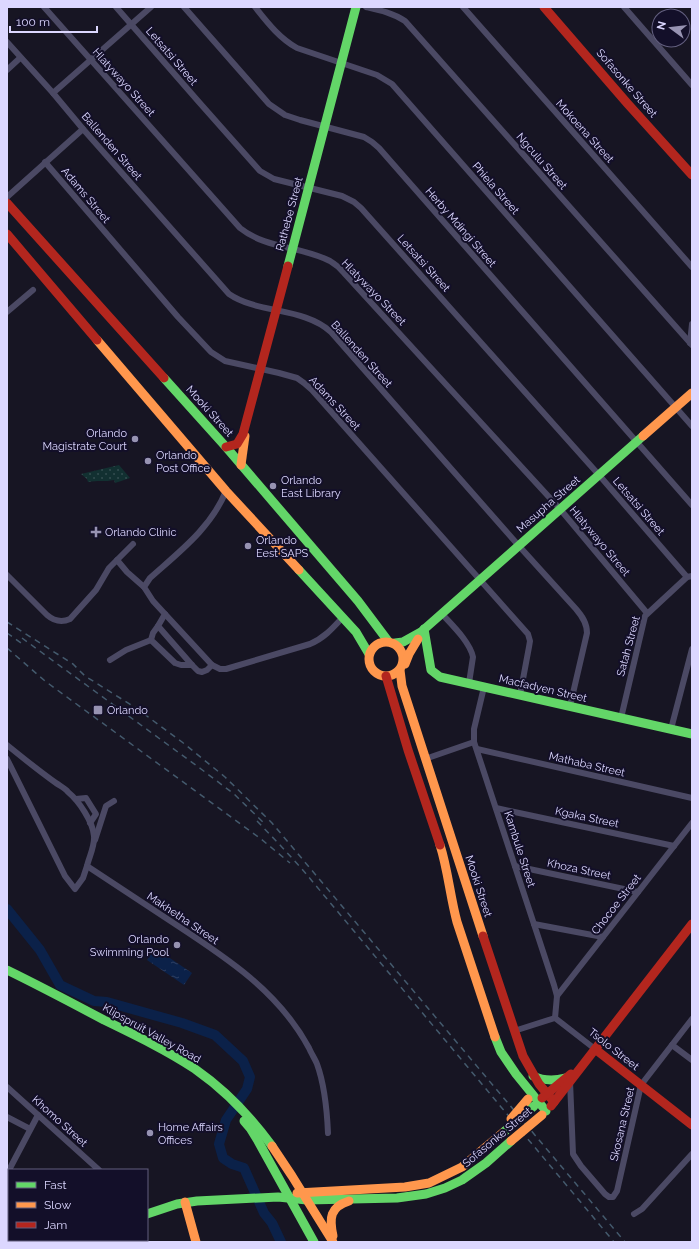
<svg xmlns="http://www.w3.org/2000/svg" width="699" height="1249" viewBox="0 0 699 1249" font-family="Raleway,sans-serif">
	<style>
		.garden { fill: url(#garden-dots) }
		.water { fill: url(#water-ripples) }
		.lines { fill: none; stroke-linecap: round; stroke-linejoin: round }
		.river { stroke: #0b2149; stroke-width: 10 }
		.street { stroke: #4b4964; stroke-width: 6 }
		.fast { stroke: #63d668; stroke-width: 9 }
		.slow { stroke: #ff974d; stroke-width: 9 }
		.jam { stroke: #b3261e; stroke-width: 9 }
		.rail { stroke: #445a6d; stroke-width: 1.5; stroke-dasharray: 6 5; stroke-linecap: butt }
		.fast-bridge { stroke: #63d668; stroke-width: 9 }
		.slow-bridge { stroke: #ff974d; stroke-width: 9 }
		.poi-dot { fill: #9793b2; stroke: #130f29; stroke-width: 1.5 }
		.labels { text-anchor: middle; stroke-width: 4; stroke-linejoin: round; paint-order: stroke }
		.street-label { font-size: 11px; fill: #dcd7ff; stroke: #130f29 }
		.poi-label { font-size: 11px; fill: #dcd7ff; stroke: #130f29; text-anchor: start }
	</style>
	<defs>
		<pattern id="garden-dots" width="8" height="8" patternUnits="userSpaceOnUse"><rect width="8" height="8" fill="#123031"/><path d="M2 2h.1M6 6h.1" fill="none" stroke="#344d50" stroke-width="1.8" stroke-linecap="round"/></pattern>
		<pattern id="water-ripples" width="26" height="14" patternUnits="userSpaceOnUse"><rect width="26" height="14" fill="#0b2149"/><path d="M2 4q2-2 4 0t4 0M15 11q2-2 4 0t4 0" fill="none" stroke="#2e4064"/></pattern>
	</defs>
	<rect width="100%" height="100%" fill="#171523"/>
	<path class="garden" d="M119 465 130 478 115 483 114 480C105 482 97 480 88 482L87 479 81 474Z"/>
	<path class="water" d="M155 948 192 973 184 985 147 960Z"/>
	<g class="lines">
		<path class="river" d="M7 909 40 950 60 985 94 1001 107 1002 182 1023 215 1035 243 1061 250 1077 247 1089 226 1120 219 1144 223 1158 232 1164 244 1168 264 1213 272 1223 281 1242"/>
		<g class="street">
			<path d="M44 7 240 228C266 249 301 246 330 261 335 264 340 268 344 273L560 509 647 613"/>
			<path d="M116 7 198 101 260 171 274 179 342 196 354 202 361 208 599 475 687 577"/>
			<path d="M184 7 269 104 285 115 300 120 364 137 372 142 379 148 692 505"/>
			<path d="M255 7C267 22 279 38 297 48L377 75 392 84 692 426"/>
			<path d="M366 7C379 10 393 13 405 21L692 345"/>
			<path d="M463 7 692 267"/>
			<path d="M624 7 692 85"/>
			<path d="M7 42 53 93 83 129 229 294C258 314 304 307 331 332L519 546 576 609C582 616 587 623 587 633L570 706"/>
			<path d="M7 70 20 58"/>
			<path d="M53 93 151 7"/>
			<path d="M45 162 178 317 211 352 225 361 279 373 297 378 304 383 312 390 528 634 530 641 529 647 520 695"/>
			<path d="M7 197 83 129"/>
			<path d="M7 312 33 290"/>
			<path d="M690 343 692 324"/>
			<path d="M226 491C211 528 179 552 150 578L144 587 153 601 212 665 220 669H226L310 644C324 638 332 629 343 617"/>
			<path d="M117 560 133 544"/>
			<path d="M7 575 47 615C54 621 61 623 70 619L96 590 109 568 117 560 127 572 144 587"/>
			<path d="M165 614 158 626 192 665 198 671 202 672 207 670 212 665"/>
			<path d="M442 614C452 625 470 642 473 657L469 683"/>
			<path d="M158 626 153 633 151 640 175 663 181 665H192"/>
			<path d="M110 660 126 650 151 640"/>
			<path d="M484 687 474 729V742L554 985 557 996 555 1018"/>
			<path d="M621 718 645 616 687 577 692 576"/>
			<path d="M671 729 692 649"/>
			<path d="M7 745C23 758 39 771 56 783 60 786 65 788 68 792 79 801 93 822 94 836 95 846 89 857 87 866 116 885 146 905 175 924 227 958 279 992 309 1048 311 1053 315 1059 317 1064 325 1086 327 1110 328 1133"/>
			<path d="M477 749 692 798"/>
			<path d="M7 759 65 876 75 889 83 878 87 866"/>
			<path d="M425 759 474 742"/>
			<path d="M76 799 86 798 96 814 90 823"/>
			<path d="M496 808 674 846"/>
			<path d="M95 840 106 806 114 801"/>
			<path d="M515 866 638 892"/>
			<path d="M534 924 603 937"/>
			<path d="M557 996 692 823"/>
			<path d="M514 1031 555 1018 595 1049"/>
			<path d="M672 1045 692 1060"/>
			<path d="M570 1081 573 1154 581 1166 605 1194 609 1197H613L617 1191 641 1085 692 1019"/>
			<path d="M7 1087 99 1170"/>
			<path d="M7 1117 30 1129"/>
			<path d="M9 1170 38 1115"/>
			<path d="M634 1214 642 1209 692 1154"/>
			<path d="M140 1240 141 1242"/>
		</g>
		<g class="fast">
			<path d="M288 266 356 7"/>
			<path d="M164 378 226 447 358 601 388 641"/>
			<path d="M299 570 356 632 369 654"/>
			<path d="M424 629 431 670 440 677 692 734"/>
			<path d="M395 643 403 642 421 632 643 436"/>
			<path d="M7 970C40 986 72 1003 104 1020 135 1035 166 1050 195 1069 225 1090 251 1117 272 1146"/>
			<path d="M495 1037 501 1052 516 1074 546 1111"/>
			<path d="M533 1076C544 1081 554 1081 565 1078"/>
			<path d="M244 1121 250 1128 258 1141 314 1242"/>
			<path d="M7 1180 9 1182"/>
			<path d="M147 1214 177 1204 197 1201 278 1197 307 1200 397 1198 426 1194 445 1188 462 1180 486 1163 511 1141"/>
		</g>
		<g class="slow">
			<path d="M97 340 226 491 299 570"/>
			<path d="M643 436 692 393"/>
			<path d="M241 465 245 436"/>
			<circle cx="386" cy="659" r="17"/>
			<path d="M405 664 409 654 418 639"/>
			<path d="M400 670 402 686 483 936"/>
			<path d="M440 845C448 870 450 896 457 922L495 1037"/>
			<path d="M272 1146 292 1176 333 1242"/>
			<path d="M297 1193 405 1187 429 1183 462 1167 505 1131"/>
			<path d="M185 1202 196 1242"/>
			<path d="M333 1236C329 1218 330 1207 349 1201"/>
			<path d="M81 1242 86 1240"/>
		</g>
		<g class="jam">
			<path d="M544 7 627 103 692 175"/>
			<path d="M7 203 164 378"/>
			<path d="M7 234 97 340"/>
			<path d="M226 447 237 444 243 434 288 266"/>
			<path d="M386 676 408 750 440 845"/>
			<path d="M483 936 523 1056 539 1084 554 1102"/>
			<path d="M595 1049 692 1125"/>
			<path d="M542 1098 571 1074"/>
			<path d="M551 1106 692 924"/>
			<path d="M101 1240V1242"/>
		</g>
		<g class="rail">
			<path d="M7 622 73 664 85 676 136 708 182 742 225 777 272 823 625 1242"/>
			<path d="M7 633 24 645"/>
			<path d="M22 638 201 769 234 794 265 824"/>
			<path d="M7 648 45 681 261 839 290 863"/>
			<path d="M257 821 280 845 302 869 614 1242"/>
		</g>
		<path class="fast-bridge" d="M505 1131 534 1106"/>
		<g class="slow-bridge">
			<path d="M511 1119 528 1099"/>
			<path d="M511 1141 542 1115"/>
		</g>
	</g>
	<g class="poi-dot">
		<circle cx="135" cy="439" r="4"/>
		<circle cx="148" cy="461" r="4"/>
		<circle cx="273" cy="486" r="4"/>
		<path d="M94 526h4v4h4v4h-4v4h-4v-4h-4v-4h4z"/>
		<circle cx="248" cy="546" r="4"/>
		<rect x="93" y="705" width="10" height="10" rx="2"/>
		<circle cx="177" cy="945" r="4"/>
		<circle cx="150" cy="1133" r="4"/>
	</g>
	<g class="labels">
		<g class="street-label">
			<text transform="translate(172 56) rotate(49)" y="4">Letsatsi Street</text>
			<text transform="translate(124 82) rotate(48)" y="4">Hlatywayo Street</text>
			<text transform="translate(627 83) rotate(49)" y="4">Sofasonke Street</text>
			<text transform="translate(585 131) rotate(48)" y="4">Mokoena Street</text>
			<text transform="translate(112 146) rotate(49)" y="4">Ballenden Street</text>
			<text transform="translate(542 161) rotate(49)" y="4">Ngculu Street</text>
			<text transform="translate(496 188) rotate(49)" y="4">Phiela Street</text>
			<text transform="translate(86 195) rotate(50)" y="4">Adams Street</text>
			<text transform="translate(289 214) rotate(-75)" y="4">Rathebe Street</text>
			<text transform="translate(461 227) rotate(49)" y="4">Herby Mdingi Street</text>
			<text transform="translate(424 263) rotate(48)" y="4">Letsatsi Street</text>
			<text transform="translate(374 292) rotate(46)" y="4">Hlatywayo Street</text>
			<text transform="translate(362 354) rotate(48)" y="4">Ballenden Street</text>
			<text transform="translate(335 403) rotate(47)" y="4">Adams Street</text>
			<text transform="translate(210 411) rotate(48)" y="4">Mooki Street</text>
			<text transform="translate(548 504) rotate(-41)" y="4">Masupha Street</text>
			<text transform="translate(639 506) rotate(49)" y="4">Letsatsi Street</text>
			<text transform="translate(600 541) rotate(50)" y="4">Hlatywayo Street</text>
			<text transform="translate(628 646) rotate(-75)" y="4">Satah Street</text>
			<text transform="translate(543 688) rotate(13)" y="4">Macfadyen Street</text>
			<text transform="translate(587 764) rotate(13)" y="4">Mathaba Street</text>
			<text transform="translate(587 817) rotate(12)" y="4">Kgaka Street</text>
			<text transform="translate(520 849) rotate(72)" y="4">Kambule Street</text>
			<text transform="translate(579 869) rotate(12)" y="4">Khoza Street</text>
			<text transform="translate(479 886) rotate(72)" y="4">Mooki Street</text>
			<text transform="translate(616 904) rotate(-52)" y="4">Chocoe Street</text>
			<text transform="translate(183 918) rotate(34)" y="4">Makhetha Street</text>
			<text transform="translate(152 1033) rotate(29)" y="4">Klipspruit Valley Road</text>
			<text transform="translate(614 1049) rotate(38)" y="4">Tsolo Street</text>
			<text transform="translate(60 1121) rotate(42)" y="4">Khomo Street</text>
			<text transform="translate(622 1124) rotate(-77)" y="4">Skosana Street</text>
			<text transform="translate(497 1137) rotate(-40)" y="4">Sofasonke Street</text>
		</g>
		<g class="poi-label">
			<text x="127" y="437" text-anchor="end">Orlando<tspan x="127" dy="13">Magistrate Court</tspan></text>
			<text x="156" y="459">Orlando<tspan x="156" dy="13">Post Office</tspan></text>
			<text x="281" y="484">Orlando<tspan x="281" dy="13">East Library</tspan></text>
			<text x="105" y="536">Orlando Clinic</text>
			<text x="256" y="544">Orlando<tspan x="256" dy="13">Eest SAPS</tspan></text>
			<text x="107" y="714">Orlando</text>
			<text x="169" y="943" text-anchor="end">Orlando<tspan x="169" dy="13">Swimming Pool</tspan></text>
			<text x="158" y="1131">Home Affairs<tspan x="158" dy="13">Offices</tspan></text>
		</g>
	</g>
	<rect width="699" height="1249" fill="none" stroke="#dcd7ff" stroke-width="16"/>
	<rect x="8" y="1169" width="140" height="72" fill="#130f29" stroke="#635f7f"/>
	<rect x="16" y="1182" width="20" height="6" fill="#63d668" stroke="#635f7f"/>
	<text x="44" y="1189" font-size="12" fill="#dcd7ff">Fast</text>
	<rect x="16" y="1202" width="20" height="6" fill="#ff974d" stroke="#635f7f"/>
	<text x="44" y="1209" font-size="12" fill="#dcd7ff">Slow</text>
	<rect x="16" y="1222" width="20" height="6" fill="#b3261e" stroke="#635f7f"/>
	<text x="44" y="1229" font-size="12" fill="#dcd7ff">Jam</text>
	<g transform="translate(671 28) rotate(285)"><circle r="19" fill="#130f29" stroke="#635f7f"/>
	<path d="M0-3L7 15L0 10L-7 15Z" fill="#9793b2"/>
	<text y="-6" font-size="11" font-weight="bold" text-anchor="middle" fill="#dcd7ff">N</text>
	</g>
	<path d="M10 26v6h87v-6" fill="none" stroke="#dcd7ff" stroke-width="2"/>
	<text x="16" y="26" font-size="12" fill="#dcd7ff" stroke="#130f29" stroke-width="3" paint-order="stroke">100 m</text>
</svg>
